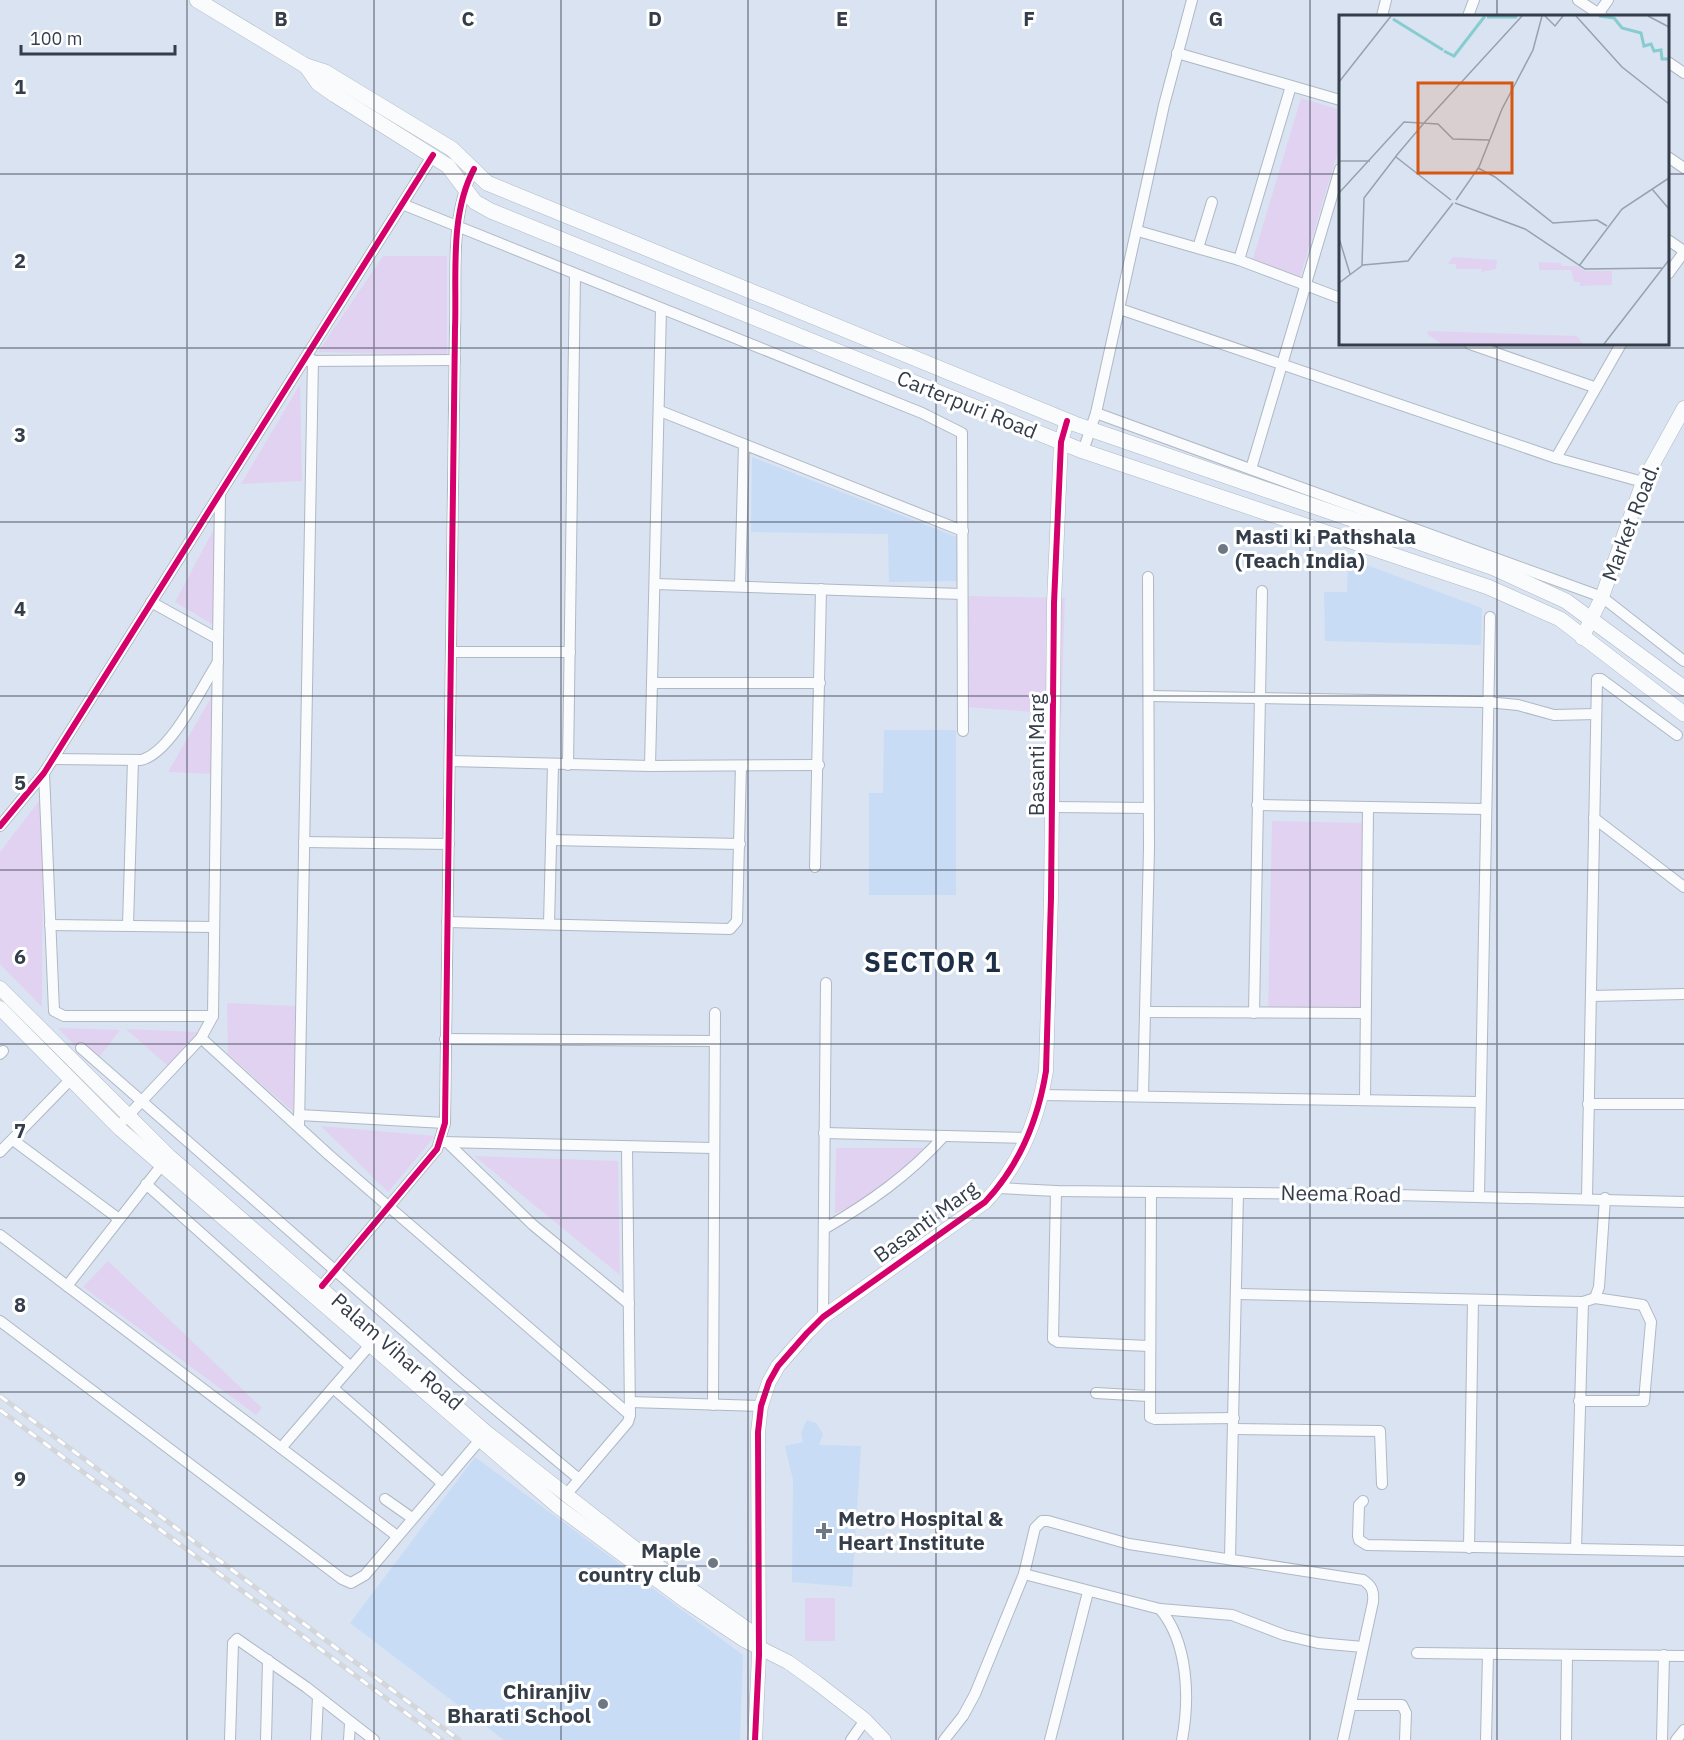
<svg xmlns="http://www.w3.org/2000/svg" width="1684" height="1740" viewBox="0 0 1684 1740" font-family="'IBM Plex Sans',sans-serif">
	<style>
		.built { fill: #c9dcf6 }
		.green { fill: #e2d2f2 }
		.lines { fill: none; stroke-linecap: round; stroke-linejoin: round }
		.minor-casing { stroke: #b0b8c4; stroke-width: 12 }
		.tertiary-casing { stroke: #b0b8c4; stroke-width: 15 }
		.secondary-casing { stroke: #b0b8c4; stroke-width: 16 }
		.minor { stroke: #f9fbfd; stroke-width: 10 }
		.tertiary { stroke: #f9fbfd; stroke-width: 14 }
		.secondary { stroke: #f9fbfd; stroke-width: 15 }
		.rail-casing { stroke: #d3d6db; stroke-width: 5 }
		.rail { stroke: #fff; stroke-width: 3; stroke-dasharray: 9; stroke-linecap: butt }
		.cycleway-casing { stroke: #fff; stroke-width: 10 }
		.cycleway { stroke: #d6006c; stroke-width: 6 }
		.grid { fill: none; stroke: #343d4a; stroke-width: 1.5; stroke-opacity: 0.55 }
		.poi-dot { fill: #6e7784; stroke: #fff; stroke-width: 2 }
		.labels { text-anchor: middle; stroke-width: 6; stroke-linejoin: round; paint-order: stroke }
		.street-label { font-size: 21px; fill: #343d4a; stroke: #fff }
		.poi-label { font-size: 21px; font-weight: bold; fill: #343d4a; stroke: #fff; text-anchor: start }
		.district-label { font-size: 27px; font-weight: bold; letter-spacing: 1.5px; fill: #1d2f47; stroke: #fff }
		.inset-river { fill: none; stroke: #87cdcf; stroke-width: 3 }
		.inset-road { fill: none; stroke: #98a1ae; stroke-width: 1.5 }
		.view { fill: #d65612; fill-opacity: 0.15; stroke: #d65612; stroke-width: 3 }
		.inset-edge { fill: none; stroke: #343d4a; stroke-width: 3 }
		.grid-label { font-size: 20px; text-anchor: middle; font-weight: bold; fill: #343d4a; stroke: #fff; stroke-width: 6; stroke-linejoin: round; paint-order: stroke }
	</style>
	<rect width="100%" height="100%" fill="#dae3f1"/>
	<g class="built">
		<path d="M752 457 962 539 960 581 889 582 888 534 751 532Z"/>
		<path d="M1348 558 1482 608 1481 645 1325 641 1324 592H1347Z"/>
		<path d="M884 730H956V895H869V793H883Z"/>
		<path d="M807 1420 816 1423 823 1434 819 1445 861 1446 852 1587 792 1582 793 1480 785 1446 803 1442 801 1433Z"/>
		<path d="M475 1457 743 1655 740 1740H504L350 1623Z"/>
	</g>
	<g class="green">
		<path d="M1301 98 1340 110V145L1300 277 1252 262Z"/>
		<path d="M383 256H447V355L318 352Z"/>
		<path d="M300 384 302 481 241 484Z"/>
		<path d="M215 527 217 627 175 602Z"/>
		<path d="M965 596 1065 598 1061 714 966 707Z"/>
		<path d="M212 696V774L168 772Z"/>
		<path d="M43 796 42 1007 0 964V852Z"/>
		<path d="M1272 821 1366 823 1362 1013 1268 1011Z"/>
		<path d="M227 1003 296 1006 293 1112 228 1054Z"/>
		<path d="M58 1028 120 1030 93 1065Z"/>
		<path d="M126 1029 198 1032 168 1066Z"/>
		<path d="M321 1126 435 1136 388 1192Z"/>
		<path d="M836 1148H923C899 1177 870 1199 835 1213Z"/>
		<path d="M474 1156 618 1161 620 1275Z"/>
		<path d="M108 1261 262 1408 256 1415 83 1287Z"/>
		<rect x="805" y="1598" width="30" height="43"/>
	</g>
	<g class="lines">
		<g class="minor-casing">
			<g id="minor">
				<path d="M1578 0 1602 16"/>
				<path d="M1598 14 1608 0"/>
				<path d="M1382 16 1386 0"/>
				<path d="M1468 16 1474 0"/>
				<path d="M1177 53 1340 100"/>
				<path d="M1668 62 1684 73"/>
				<path d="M1668 157 1684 168"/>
				<path d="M402 204 922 413 962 433 963 731"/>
				<path d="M1138 231 1239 260 1340 298"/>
				<path d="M1668 240 1684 251"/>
				<path d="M1198 248 1212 202"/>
				<path d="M1239 260 1291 86"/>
				<path d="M1668 274 1684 252"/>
				<path d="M1120 309 1556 458 1643 482"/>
				<path d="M1470 344 1594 387"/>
				<path d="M308 361 455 360"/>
				<path d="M660 411 963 531"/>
				<path d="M1096 413 1602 597 1684 661"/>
				<path d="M1083 451 1096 413 1164 105 1192 0"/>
				<path d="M1556 458 1621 344"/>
				<path d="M1251 469 1340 169"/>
				<path d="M655 584 962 594"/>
				<path d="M740 585 744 445"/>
				<path d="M151 602 218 639"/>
				<path d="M451 652H570"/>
				<path d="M652 683H820"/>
				<path d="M1150 696 1487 702 1518 705 1554 715 1596 714"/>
				<path d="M53 759 141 760C171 753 201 688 218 662"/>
				<path d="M450 761 650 766 819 765"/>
				<path d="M568 765 575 274"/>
				<path d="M650 766 661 309"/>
				<path d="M44 773 54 1011 64 1016H213"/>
				<path d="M1257 805 1485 809"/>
				<path d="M1053 807 1149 808"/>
				<path d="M1594 818 1684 887"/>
				<path d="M0 826 44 773 433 155"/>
				<path d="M551 840 740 844"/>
				<path d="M304 842 449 844"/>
				<path d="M815 867 821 589"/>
				<path d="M447 922 730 929 737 921 741 766"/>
				<path d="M549 924 553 765"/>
				<path d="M50 925 214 927"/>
				<path d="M128 925 133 760"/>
				<path d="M1591 996 1684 994"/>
				<path d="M1146 1012 1365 1013"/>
				<path d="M1254 1013 1262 591"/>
				<path d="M201 1038 329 1155 630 1415"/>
				<path d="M445 1039 715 1041"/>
				<path d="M81 1048 459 1379 579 1479"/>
				<path d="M0 1054 3 1051"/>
				<path d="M1042 1095 1479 1102"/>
				<path d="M1143 1095 1149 848 1148 577"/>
				<path d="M1365 1099 1368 808"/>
				<path d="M1588 1104H1684"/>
				<path d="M299 1115 445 1123"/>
				<path d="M124 1120 201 1038 213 1016 220 494"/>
				<path d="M299 1127 313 360"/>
				<path d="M824 1133 1027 1138"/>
				<path d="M13 1140 119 1219"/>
				<path d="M441 1142 713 1148"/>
				<path d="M450 1145 533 1225 629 1304"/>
				<path d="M0 1152 71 1079"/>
				<path d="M146 1184 351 1367"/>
				<path d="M999 1188 1056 1191 1354 1194 1684 1202"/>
				<path d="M1056 1191 1053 1339 1058 1342 1149 1346"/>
				<path d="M1151 1192 1150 1417 1155 1419 1234 1418"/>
				<path d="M1479 1196 1490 617"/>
				<path d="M1587 1198 1597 679H1601L1677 735"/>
				<path d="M824 1229C869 1203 909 1175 944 1136"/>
				<path d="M0 1235 397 1536"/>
				<path d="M67 1286 165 1161"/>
				<path d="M322 1286 437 1149 445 1123 455 329C457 278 449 215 474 169"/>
				<path d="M1237 1294 1583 1302 1595 1298 1643 1305 1651 1322 1644 1401H1579"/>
				<path d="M1595 1298 1599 1287 1605 1198"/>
				<path d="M823 1317 826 983"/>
				<path d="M0 1321 342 1579 351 1583 365 1575 484 1435"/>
				<path d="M333 1388 442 1483"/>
				<path d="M1096 1393 1148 1396"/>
				<path d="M630 1402 761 1406"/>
				<path d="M713 1405 715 1013"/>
				<path d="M1234 1429 1380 1431 1382 1484"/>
				<path d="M281 1448 375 1339"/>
				<path d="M565 1496 628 1422 630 1415 627 1147"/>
				<path d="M385 1499 412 1518"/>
				<path d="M1363 1501 1359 1505 1358 1536 1359 1540 1367 1545 1684 1551"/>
				<path d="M1469 1548 1473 1300"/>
				<path d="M1576 1549 1583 1302"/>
				<path d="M1230 1558 1238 1193"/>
				<path d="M1024 1574 1160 1609 1232 1615 1284 1635 1318 1643 1363 1647"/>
				<path d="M1160 1609C1188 1642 1190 1698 1182 1740"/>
				<path d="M1417 1653 1684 1656"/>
				<path d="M1351 1705H1402L1406 1713 1405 1740"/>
				<path d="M230 1740 233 1643 237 1639 306 1687 374 1740"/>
				<path d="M266 1740 268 1660"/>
				<path d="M316 1740 318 1697"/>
				<path d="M349 1740 350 1723"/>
				<path d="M851 1740 865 1720"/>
				<path d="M944 1740 963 1716 975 1694 1024 1574 1035 1528 1042 1521H1048L1129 1544 1363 1580C1372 1586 1374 1591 1373 1602L1343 1740"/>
				<path d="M1050 1740 1088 1592"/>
				<path d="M1486 1740 1488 1654"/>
				<path d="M1566 1740 1567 1655"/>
				<path d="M1662 1740 1664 1655"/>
				<path d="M1676 1740 1684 1730"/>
			</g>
		</g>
		<g class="tertiary-casing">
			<g id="tertiary">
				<path d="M1582 638 1602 597 1643 482 1684 408"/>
				<path d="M0 988 169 1156 486 1432 655 1564 750 1631 758 1644"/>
				<path d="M0 1008 120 1129 557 1506 687 1602 744 1640 788 1662 816 1682 865 1720 884 1740"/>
				<path d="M755 1740 759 1655 758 1432 761 1406 769 1382 778 1366 807 1333 823 1317 985 1202C1019 1166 1038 1120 1046 1071L1051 898 1054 603 1061 442 1067 421"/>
			</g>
		</g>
		<g class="secondary-casing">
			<g id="secondary">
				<path d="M197 0 306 66 325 72 452 149 487 183 1075 424 1494 568 1566 601 1684 688"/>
				<path d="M306 66 318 83 335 95 448 166 475 202 491 211 1083 451 1488 587 1560 619 1684 714"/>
			</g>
		</g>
		<use href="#minor" class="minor"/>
		<use href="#tertiary" class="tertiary"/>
		<use href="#secondary" class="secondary"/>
		<g class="rail-casing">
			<g id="rail">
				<path d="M0 1396 459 1740"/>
				<path d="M0 1410 442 1740"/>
			</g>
		</g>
		<use href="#rail" class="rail"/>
		<g class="cycleway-casing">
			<g id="cycleway">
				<path d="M0 826 44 773 433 155"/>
				<path d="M322 1286 437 1149 445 1123 455 329C457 278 449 215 474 169"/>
				<path d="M755 1740 759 1655 758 1432 761 1406 769 1382 778 1366 807 1333 823 1317 985 1202C1019 1166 1038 1120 1046 1071L1051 898 1054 603 1061 442 1067 421"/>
			</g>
		</g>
		<use href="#cycleway" class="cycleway"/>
	</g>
	<path class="grid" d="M187 0V1740M374 0V1740M561 0V1740M748 0V1740M936 0V1740M1123 0V1740M1310 0V1740M1497 0V16M0 174H1340M1668 174H1684M1497 344V1740M0 348H1684M0 522H1684M0 696H1684M0 870H1684M0 1044H1684M0 1218H1684M0 1392H1684M0 1566H1684"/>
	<g class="poi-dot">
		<circle cx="1223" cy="549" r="6"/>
		<path d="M821 1522h6v6h6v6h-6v6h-6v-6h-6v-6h6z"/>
		<circle cx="713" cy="1563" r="6"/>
		<circle cx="603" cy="1704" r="6"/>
	</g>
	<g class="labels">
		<g class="street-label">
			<text transform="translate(967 405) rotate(22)" y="7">Carterpuri Road</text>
			<text transform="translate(1631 522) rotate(-69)" y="7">Market Road.</text>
			<text transform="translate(1037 755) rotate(-90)" y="7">Basanti Marg</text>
			<text transform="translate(1341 1194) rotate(1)" y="7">Neema Road</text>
			<text transform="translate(926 1222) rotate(-36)" y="7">Basanti Marg</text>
			<text transform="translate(397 1352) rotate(41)" y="7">Palam Vihar Road</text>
		</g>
		<g class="poi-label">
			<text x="1235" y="544">Masti ki Pathshala<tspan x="1235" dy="24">(Teach India)</tspan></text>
			<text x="838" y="1526">Metro Hospital &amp;<tspan x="838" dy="24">Heart Institute</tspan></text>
			<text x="701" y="1558" text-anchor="end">Maple<tspan x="701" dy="24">country club</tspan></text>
			<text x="591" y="1699" text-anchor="end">Chiranjiv<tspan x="591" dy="24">Bharati School</tspan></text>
		</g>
		<g class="district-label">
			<text x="933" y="972">SECTOR 1</text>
		</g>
	</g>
	<g transform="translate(1339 15)">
		<rect width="330" height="330" fill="#dae3f1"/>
		<path d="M114 242 158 245 157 254 142 257 143 254H117V249H109ZM200 247 222 248V251H237L246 256H273V270L241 271V267H235L232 255H200ZM89 316 238 321 244 329H103L88 319Z" fill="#e2d2f2"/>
		<path class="inset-river" d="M260 1 275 3 283 13 302 18 305 31 312 29 315 36 322 35 323 44H330M148 2H178M54 4 104 35M105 36 115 41 146 1"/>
		<path class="inset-road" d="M206 1 216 11 224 1M237 1 283 52 330 89M309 1 330 12M0 67 52 1M85 108 183 1M57 141 85 108M57 142 112 185M0 146H31M139 153 156 162 214 208 258 205 268 211M313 174 330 194M0 178 65 107 99 109 114 124 150 125M117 185 140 152 163 94 194 35 203 1M116 188 186 214 246 254 323 253M0 223 11 259M23 250 25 183 58 140M240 251 283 194 330 163M0 268 24 250 69 246 114 188M265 329 330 245"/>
		<path class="view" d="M79 68H173V158H79Z"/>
		<rect width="330" height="330" class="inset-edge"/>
	</g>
	<g class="grid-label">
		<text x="281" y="26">B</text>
		<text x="468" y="26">C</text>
		<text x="655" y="26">D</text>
		<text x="842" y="26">E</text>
		<text x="1029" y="26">F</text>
		<text x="1216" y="26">G</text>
		<text x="20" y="94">1</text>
		<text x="20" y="268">2</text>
		<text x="20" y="442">3</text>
		<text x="20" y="616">4</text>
		<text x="20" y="790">5</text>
		<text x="20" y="964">6</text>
		<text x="20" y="1138">7</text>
		<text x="20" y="1312">8</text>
		<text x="20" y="1486">9</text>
	</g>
	<path d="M21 45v9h154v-9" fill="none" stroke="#343d4a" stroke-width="3"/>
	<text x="30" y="45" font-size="18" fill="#343d4a" stroke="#ffffff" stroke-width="4.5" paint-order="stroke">100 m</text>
</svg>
